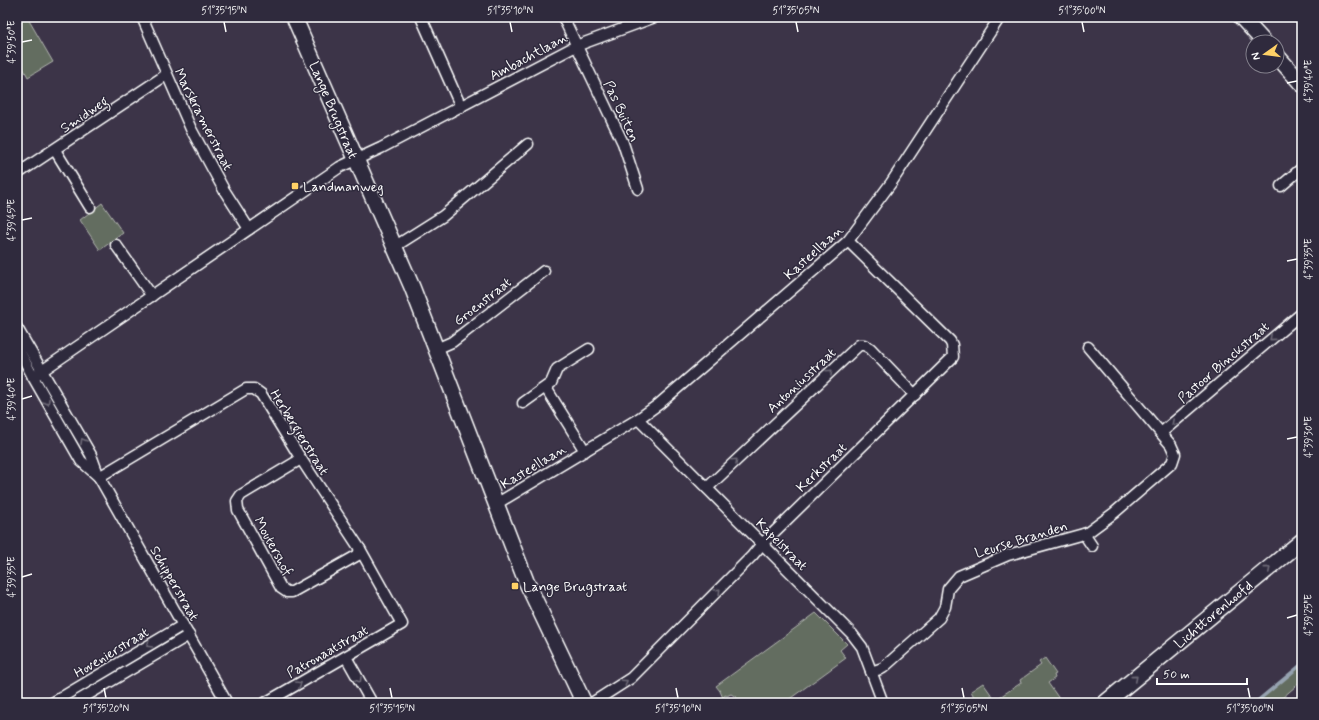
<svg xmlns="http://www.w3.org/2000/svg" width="1319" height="720" viewBox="0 0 1319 720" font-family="Mynerve,sans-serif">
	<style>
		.green { fill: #646d60; stroke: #b2b6b0 }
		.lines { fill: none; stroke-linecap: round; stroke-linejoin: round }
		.stream { stroke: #96a2b0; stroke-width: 3.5 }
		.street-casing { stroke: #fff; stroke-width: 13 }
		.secondary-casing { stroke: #fff; stroke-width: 18 }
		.street { stroke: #2f2a3d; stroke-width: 10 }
		.secondary { stroke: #2f2a3d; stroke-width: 15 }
		.oneway { stroke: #6d6a77 }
		.ticks { fill: none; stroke: #fff; stroke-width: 1.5 }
		.poi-dot { fill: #ffd166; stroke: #2f2a3d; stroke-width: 1.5 }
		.labels { text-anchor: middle; stroke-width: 3; stroke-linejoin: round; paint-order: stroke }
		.street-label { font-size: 14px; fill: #fff; stroke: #2f2a3d }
		.poi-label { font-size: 14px; fill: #fff; stroke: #2f2a3d; text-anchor: start }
		.neatline { fill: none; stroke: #fff; stroke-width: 1.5 }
		.ticks-label { font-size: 10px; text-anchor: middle; fill: #fff }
	</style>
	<rect width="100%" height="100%" fill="#3c3448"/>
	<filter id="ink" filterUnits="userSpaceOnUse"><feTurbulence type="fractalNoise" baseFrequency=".025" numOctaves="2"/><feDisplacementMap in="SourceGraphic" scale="8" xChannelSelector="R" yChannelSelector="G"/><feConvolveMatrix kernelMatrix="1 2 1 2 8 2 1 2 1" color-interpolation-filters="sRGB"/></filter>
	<g filter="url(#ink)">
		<g class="green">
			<path d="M17 17H27L53 62 28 77 17 57Z"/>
			<path d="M102 203 123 233 100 250 80 220Z"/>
			<path d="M816 613 847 644 840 650 846 658 784 703H737L739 702 735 699 736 697 731 694 727 696 725 695 723 698 720 691 716 686Z"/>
			<path d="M1045 658 1056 674 1054 675 1055 678 1048 683 1062 703H977L971 691 983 683 995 700 1021 683 1020 680 1041 665 1039 662Z"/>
			<path d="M1302 664V681L1276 703H1255Z"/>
		</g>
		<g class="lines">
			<path class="stream" d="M1255 703 1302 664"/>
			<g class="street-casing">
				<g id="street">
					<path d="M142 17 191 129 224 190 249 229"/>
					<path d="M421 17 461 107"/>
					<path d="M563 17 623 143 638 189"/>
					<path d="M55 150 90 207"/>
					<path d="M17 174 166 75"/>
					<path d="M1281 186 1302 168"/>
					<path d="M116 245 152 296"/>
					<path d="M394 247 443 216 528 144"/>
					<path d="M17 328 91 455 99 477 227 703"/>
					<path d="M17 331 21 354 33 377"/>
					<path d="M436 349 452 342 544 271"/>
					<path d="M546 388 585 451"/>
					<path d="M523 403 551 383 557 369 589 349"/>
					<path d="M638 419 852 634 862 647 883 703"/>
					<path d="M1161 433 1302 313"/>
					<path d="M301 459 241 495 237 501 238 510 281 588 287 592H292L358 555 360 549"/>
					<path d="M99 477 81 461 33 377 340 167 381 148 576 46 655 17"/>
					<path d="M99 477 246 389H254L261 394 301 459 360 549 402 624 265 703"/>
					<path d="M707 488 859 345H864L870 348 915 395"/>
					<path d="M496 504 638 419 659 404 848 241 891 183 1000 17"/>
					<path d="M1084 534 1092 546"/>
					<path d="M346 657 372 703"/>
					<path d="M871 672 883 668 939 618 945 607 948 589 959 576 1008 555 1087 533 1114 513 1172 463 1175 454 1171 445 1088 347"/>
					<path d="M52 703 183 625"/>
					<path d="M74 703 189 635"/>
					<path d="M592 703 631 678 752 556 762 544 953 357 952 345 950 341 848 241"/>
				</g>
			</g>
			<g class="secondary-casing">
				<g id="secondary">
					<path d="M294 17 412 287 526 581 584 703"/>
					<path d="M1241 17 1264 42"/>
					<path d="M1277 56 1302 84"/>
					<path d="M1105 703 1302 541"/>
				</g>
			</g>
			<use href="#street" class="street"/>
			<use href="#secondary" class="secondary"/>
		</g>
		<defs><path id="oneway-chevron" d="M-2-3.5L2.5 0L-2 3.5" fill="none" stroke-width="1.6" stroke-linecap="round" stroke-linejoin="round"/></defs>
		<g class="oneway">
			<use href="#oneway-chevron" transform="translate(1272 338) rotate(139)"/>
			<use href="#oneway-chevron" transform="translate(830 372) rotate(-43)"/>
			<use href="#oneway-chevron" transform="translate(47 402) rotate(60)"/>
			<use href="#oneway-chevron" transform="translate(1174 423) rotate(139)"/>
			<use href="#oneway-chevron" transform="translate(83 441) rotate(-120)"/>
			<use href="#oneway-chevron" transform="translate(735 461) rotate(-43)"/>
			<use href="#oneway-chevron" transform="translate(1268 569) rotate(-40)"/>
			<use href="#oneway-chevron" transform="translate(718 591) rotate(-45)"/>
			<use href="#oneway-chevron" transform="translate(149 645) rotate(149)"/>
			<use href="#oneway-chevron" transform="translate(1135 678) rotate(-40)"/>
			<use href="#oneway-chevron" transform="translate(359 680) rotate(60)"/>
			<use href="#oneway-chevron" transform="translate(625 682) rotate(-34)"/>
			<use href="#oneway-chevron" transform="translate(299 684) rotate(-30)"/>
		</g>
	</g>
	<path class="ticks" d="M224 22 226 32M510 22 512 32M796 22 798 32M1082 22 1084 32M22 42 32 40M1287 83 1297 81M22 220 32 218M1287 261 1297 259M22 399 32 396M1287 439 1297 437M22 577 32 574M1287 618 1297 615M104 688 106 698M390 688 392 698M676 688 678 698M962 688 964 698M1248 688 1250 698"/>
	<g class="poi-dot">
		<rect x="291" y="182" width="8" height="8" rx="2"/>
		<rect x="511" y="582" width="8" height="8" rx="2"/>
	</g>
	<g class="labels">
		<g class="street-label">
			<text transform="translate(528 56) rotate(-28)" y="5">Ambachtlaan</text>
			<text transform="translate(334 110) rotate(67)" y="5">Lange Brugstraat</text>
			<text transform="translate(622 111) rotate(65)" y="5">Pas Buiten</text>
			<text transform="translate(84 114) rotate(-34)" y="5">Smidweg</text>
			<text transform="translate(204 119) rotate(63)" y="5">Marskramerstraat</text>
			<text transform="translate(813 252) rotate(-42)" y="5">Kasteellaan</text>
			<text transform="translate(482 301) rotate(-38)" y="5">Groenstraat</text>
			<text transform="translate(1223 362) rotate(-41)" y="5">Pastoor Binckstraat</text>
			<text transform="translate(801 380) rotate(-43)" y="5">Antoniusstraat</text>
			<text transform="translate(300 432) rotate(58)" y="5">Herbergierstraat</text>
			<text transform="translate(533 466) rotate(-31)" y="5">Kasteellaan</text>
			<text transform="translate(821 467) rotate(-44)" y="5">Kerkstraat</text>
			<text transform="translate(1021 539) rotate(-17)" y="5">Leurse Branden</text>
			<text transform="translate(782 544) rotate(45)" y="5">Kapelstraat</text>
			<text transform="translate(274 546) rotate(61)" y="5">Moutershof</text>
			<text transform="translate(175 583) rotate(60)" y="5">Schipperstraat</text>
			<text transform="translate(1213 614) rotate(-40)" y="5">Lichttorenhoofd</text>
			<text transform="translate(327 651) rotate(-30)" y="5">Patronaatstraat</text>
			<text transform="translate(111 652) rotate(-31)" y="5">Hovenierstraat</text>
		</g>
		<g class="poi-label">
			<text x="303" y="191">Landmanweg</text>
			<text x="523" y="591">Lange Brugstraat</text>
		</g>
	</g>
	<rect width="1319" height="720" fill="none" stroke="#2f2a3d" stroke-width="44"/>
	<g transform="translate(1265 54) rotate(256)"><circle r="19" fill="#2f2a3d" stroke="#827f8b"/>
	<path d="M0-3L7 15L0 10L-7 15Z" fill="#ffd166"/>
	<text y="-6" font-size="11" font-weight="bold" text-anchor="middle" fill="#ffffff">N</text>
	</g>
	<path d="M1157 678v6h90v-6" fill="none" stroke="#ffffff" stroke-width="2"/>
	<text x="1163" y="678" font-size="12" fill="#ffffff" stroke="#2f2a3d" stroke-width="3" paint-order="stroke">50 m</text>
	<rect x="22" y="22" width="1275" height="676" class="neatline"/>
	<g class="ticks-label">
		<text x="224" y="14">51°35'15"N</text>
		<text x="510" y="14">51°35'10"N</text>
		<text x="796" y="14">51°35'05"N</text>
		<text x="1082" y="14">51°35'00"N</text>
		<text transform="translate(11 42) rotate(-90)" y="4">4°39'50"E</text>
		<text transform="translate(1308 81) rotate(-90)" y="4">4°39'40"E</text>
		<text transform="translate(11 220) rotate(-90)" y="4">4°39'45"E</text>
		<text transform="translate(1308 259) rotate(-90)" y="4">4°39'35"E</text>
		<text transform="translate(11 399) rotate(-90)" y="4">4°39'40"E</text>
		<text transform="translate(1308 437) rotate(-90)" y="4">4°39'30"E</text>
		<text transform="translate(11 577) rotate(-90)" y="4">4°39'35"E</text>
		<text transform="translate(1308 615) rotate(-90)" y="4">4°39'25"E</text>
		<text x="106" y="712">51°35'20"N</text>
		<text x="392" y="712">51°35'15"N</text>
		<text x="678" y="712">51°35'10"N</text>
		<text x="964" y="712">51°35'05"N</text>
		<text x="1250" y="712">51°35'00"N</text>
	</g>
</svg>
